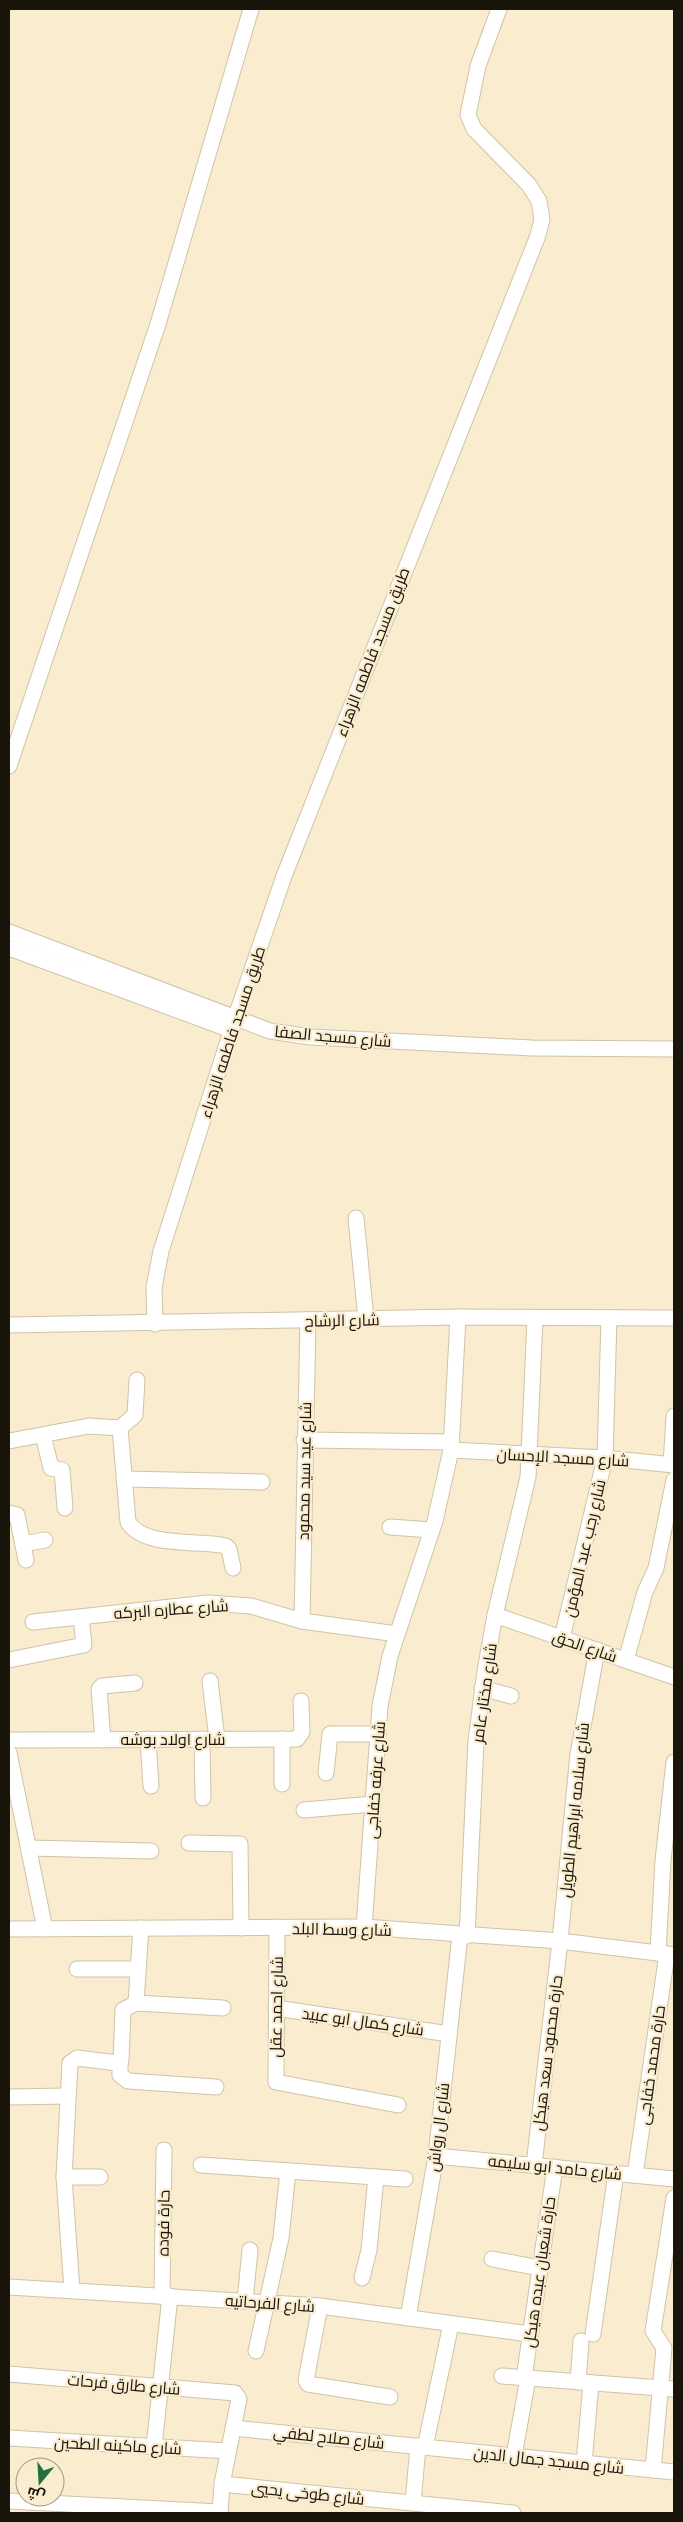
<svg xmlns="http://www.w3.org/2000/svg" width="683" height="2522" viewBox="0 0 683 2522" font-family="Georgia,Cairo,serif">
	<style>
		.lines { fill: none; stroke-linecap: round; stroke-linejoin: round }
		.street-casing { stroke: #d0c3a7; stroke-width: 17 }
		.street { stroke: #fff; stroke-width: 15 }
		.labels { text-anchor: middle; stroke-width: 4.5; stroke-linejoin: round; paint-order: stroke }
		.street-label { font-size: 16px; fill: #1a150b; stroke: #f9eccf }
	</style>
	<rect width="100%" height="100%" fill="#f9eccf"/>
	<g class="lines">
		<g class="street-casing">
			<g id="street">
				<path d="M9 766 158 324 251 9"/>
				<path d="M9 932 270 1031 310 1037 532 1048 674 1049"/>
				<path d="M9 948 231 1030"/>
				<path d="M356 1218 366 1319"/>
				<path d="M155 1324 154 1287 161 1251 235 1019 284 876 537 238 542 220 539 201 529 185 474 129 468 115 478 66 499 9"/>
				<path d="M9 1325 458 1317 674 1318"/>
				<path d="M137 1380 135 1415 120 1428 128 1522C144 1548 200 1540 226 1546L229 1549 233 1568"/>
				<path d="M43 1435 51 1468 62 1470 65 1508"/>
				<path d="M304 1440 451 1442"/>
				<path d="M9 1441 89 1426 120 1428"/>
				<path d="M451 1450 605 1458 674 1465"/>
				<path d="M671 1465 674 1416"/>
				<path d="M124 1479 262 1482"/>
				<path d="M9 1513 17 1515 26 1560"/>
				<path d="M390 1527 432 1530"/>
				<path d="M23 1544 45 1540"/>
				<path d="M495 1615 674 1677"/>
				<path d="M302 1621 308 1320"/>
				<path d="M33 1622 208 1603 251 1606 302 1621 397 1634"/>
				<path d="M562 1638 605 1458 609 1318"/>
				<path d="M9 1660 84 1645 81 1617"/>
				<path d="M626 1660 645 1592 656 1568 674 1480"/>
				<path d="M210 1681 217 1739"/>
				<path d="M482 1688 511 1696"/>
				<path d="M148 1739 151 1786"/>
				<path d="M202 1739 203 1798"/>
				<path d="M9 1740 297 1739 302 1732 301 1701"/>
				<path d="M103 1740 99 1689 102 1686 135 1683"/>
				<path d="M9 1753 45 1929"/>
				<path d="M326 1773 330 1734H378"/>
				<path d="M282 1784V1739"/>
				<path d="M304 1810 373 1804"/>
				<path d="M189 1843 240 1844 241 1928"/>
				<path d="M29 1848 151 1851"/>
				<path d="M277 1927 276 2082 398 2105"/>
				<path d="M364 1927 380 1706 390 1656 435 1521 451 1450 458 1317"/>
				<path d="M9 1929 364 1927 560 1941 674 1955"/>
				<path d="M467 1936 476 1741 485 1671 495 1615 528 1477 535 1319"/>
				<path d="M658 1953 663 1860 674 1762"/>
				<path d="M77 1969H138"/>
				<path d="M136 2003 223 2008"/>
				<path d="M276 2008 449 2034"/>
				<path d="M120 2063V2075L128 2081 216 2087"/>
				<path d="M9 2097 68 2096"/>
				<path d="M436 2156 674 2179"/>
				<path d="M201 2165 405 2179"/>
				<path d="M534 2165 560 1941 578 1754 597 1650"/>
				<path d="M635 2175 667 1954"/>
				<path d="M64 2177H100"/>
				<path d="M492 2259 540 2268"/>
				<path d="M362 2278 369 2250 376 2177"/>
				<path d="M9 2287 320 2306 530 2334"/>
				<path d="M72 2290 64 2177 70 2063 77 2058 117 2063 121 2061 123 2010 136 2003 141 1928"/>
				<path d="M162 2296 164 2150"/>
				<path d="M245 2301 250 2250"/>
				<path d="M320 2306 306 2380 308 2384 390 2397"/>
				<path d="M408 2318 436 2156 460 1935"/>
				<path d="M593 2334 616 2173"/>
				<path d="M256 2351 281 2238 288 2171"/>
				<path d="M9 2374 235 2393 239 2399 222 2484 220 2513"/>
				<path d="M502 2376 674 2389"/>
				<path d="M524 2378 555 2167"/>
				<path d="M578 2382 581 2341"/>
				<path d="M233 2428 674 2472"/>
				<path d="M9 2438 228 2451"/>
				<path d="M154 2447 170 2296"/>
				<path d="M425 2447 451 2324"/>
				<path d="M514 2456 528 2378"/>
				<path d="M584 2463 591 2383"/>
				<path d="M653 2470 664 2348 653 2331 674 2198"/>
				<path d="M222 2484 513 2513"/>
				<path d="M9 2501 220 2512"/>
				<path d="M413 2503 418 2446"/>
			</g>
		</g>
		<use href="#street" class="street"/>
	</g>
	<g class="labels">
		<g class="street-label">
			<text transform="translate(372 652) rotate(-69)" y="6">طريق مسجد فاطمه الزهراء</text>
			<text transform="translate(232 1032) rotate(-72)" y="6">طريق مسجد فاطمه الزهراء</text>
			<text transform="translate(333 1036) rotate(5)" y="6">شارع مسجد الصفا</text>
			<text transform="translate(342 1320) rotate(-1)" y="6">شارع الرشاح</text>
			<text transform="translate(563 1457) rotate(3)" y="6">شارع مسجد الإحسان</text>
			<text transform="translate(304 1471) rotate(-89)" y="6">شارع عيد سيد محمود</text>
			<text transform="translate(584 1548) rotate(-77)" y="6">شارع رجب عبد المؤمن</text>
			<text transform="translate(171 1609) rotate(-4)" y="6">شارع عطاره البركه</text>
			<text transform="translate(585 1646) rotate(19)" y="6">شارع الحق</text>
			<text transform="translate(484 1693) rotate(-82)" y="6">شارع مختار عامر</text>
			<text x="173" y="1745">شارع اولاد بوشه</text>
			<text transform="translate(375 1780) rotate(-86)" y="6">شارع عرفه خفاجى</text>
			<text transform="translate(574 1810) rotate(-84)" y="6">شارع سلامه ابراهيم الطويل</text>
			<text transform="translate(342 1929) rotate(1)" y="6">شارع وسط البلد</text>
			<text transform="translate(276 2007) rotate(-89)" y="6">شارع احمد عقل</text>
			<text transform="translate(363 2021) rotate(8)" y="6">شارع كمال ابو عبيد</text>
			<text transform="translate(547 2053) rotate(-83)" y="6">حارة محمود سعد هيكل</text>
			<text transform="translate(651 2065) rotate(-82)" y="6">حارة محمد خفاجى</text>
			<text transform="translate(438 2127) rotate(-83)" y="6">شارع ال رواش</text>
			<text transform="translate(555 2167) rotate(6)" y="6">شارع حامد ابو سليمه</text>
			<text transform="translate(163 2223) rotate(-89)" y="6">حارة فوده</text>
			<text transform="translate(539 2272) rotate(-82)" y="6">حارة شعبان عبده هيكل</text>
			<text transform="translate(270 2303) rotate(4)" y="6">شارع الفرحاتيه</text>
			<text transform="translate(124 2384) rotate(5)" y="6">شارع طارق فرحات</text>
			<text transform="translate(329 2437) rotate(6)" y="6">شارع صلاح لطفي</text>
			<text transform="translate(118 2445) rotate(3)" y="6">شارع ماكينه الطحين</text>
			<text transform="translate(549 2460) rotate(6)" y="6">شارع مسجد جمال الدين</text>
			<text transform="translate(308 2493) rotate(6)" y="6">شارع طوخى يحيي</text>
		</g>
	</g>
	<rect width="683" height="2522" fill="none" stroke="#1a150b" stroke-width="20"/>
	<g transform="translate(40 2482) rotate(198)"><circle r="24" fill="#f9eccf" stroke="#a09681"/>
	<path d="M0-4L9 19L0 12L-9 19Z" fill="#227040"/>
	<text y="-8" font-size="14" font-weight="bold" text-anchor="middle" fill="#1a150b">ش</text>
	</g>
</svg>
